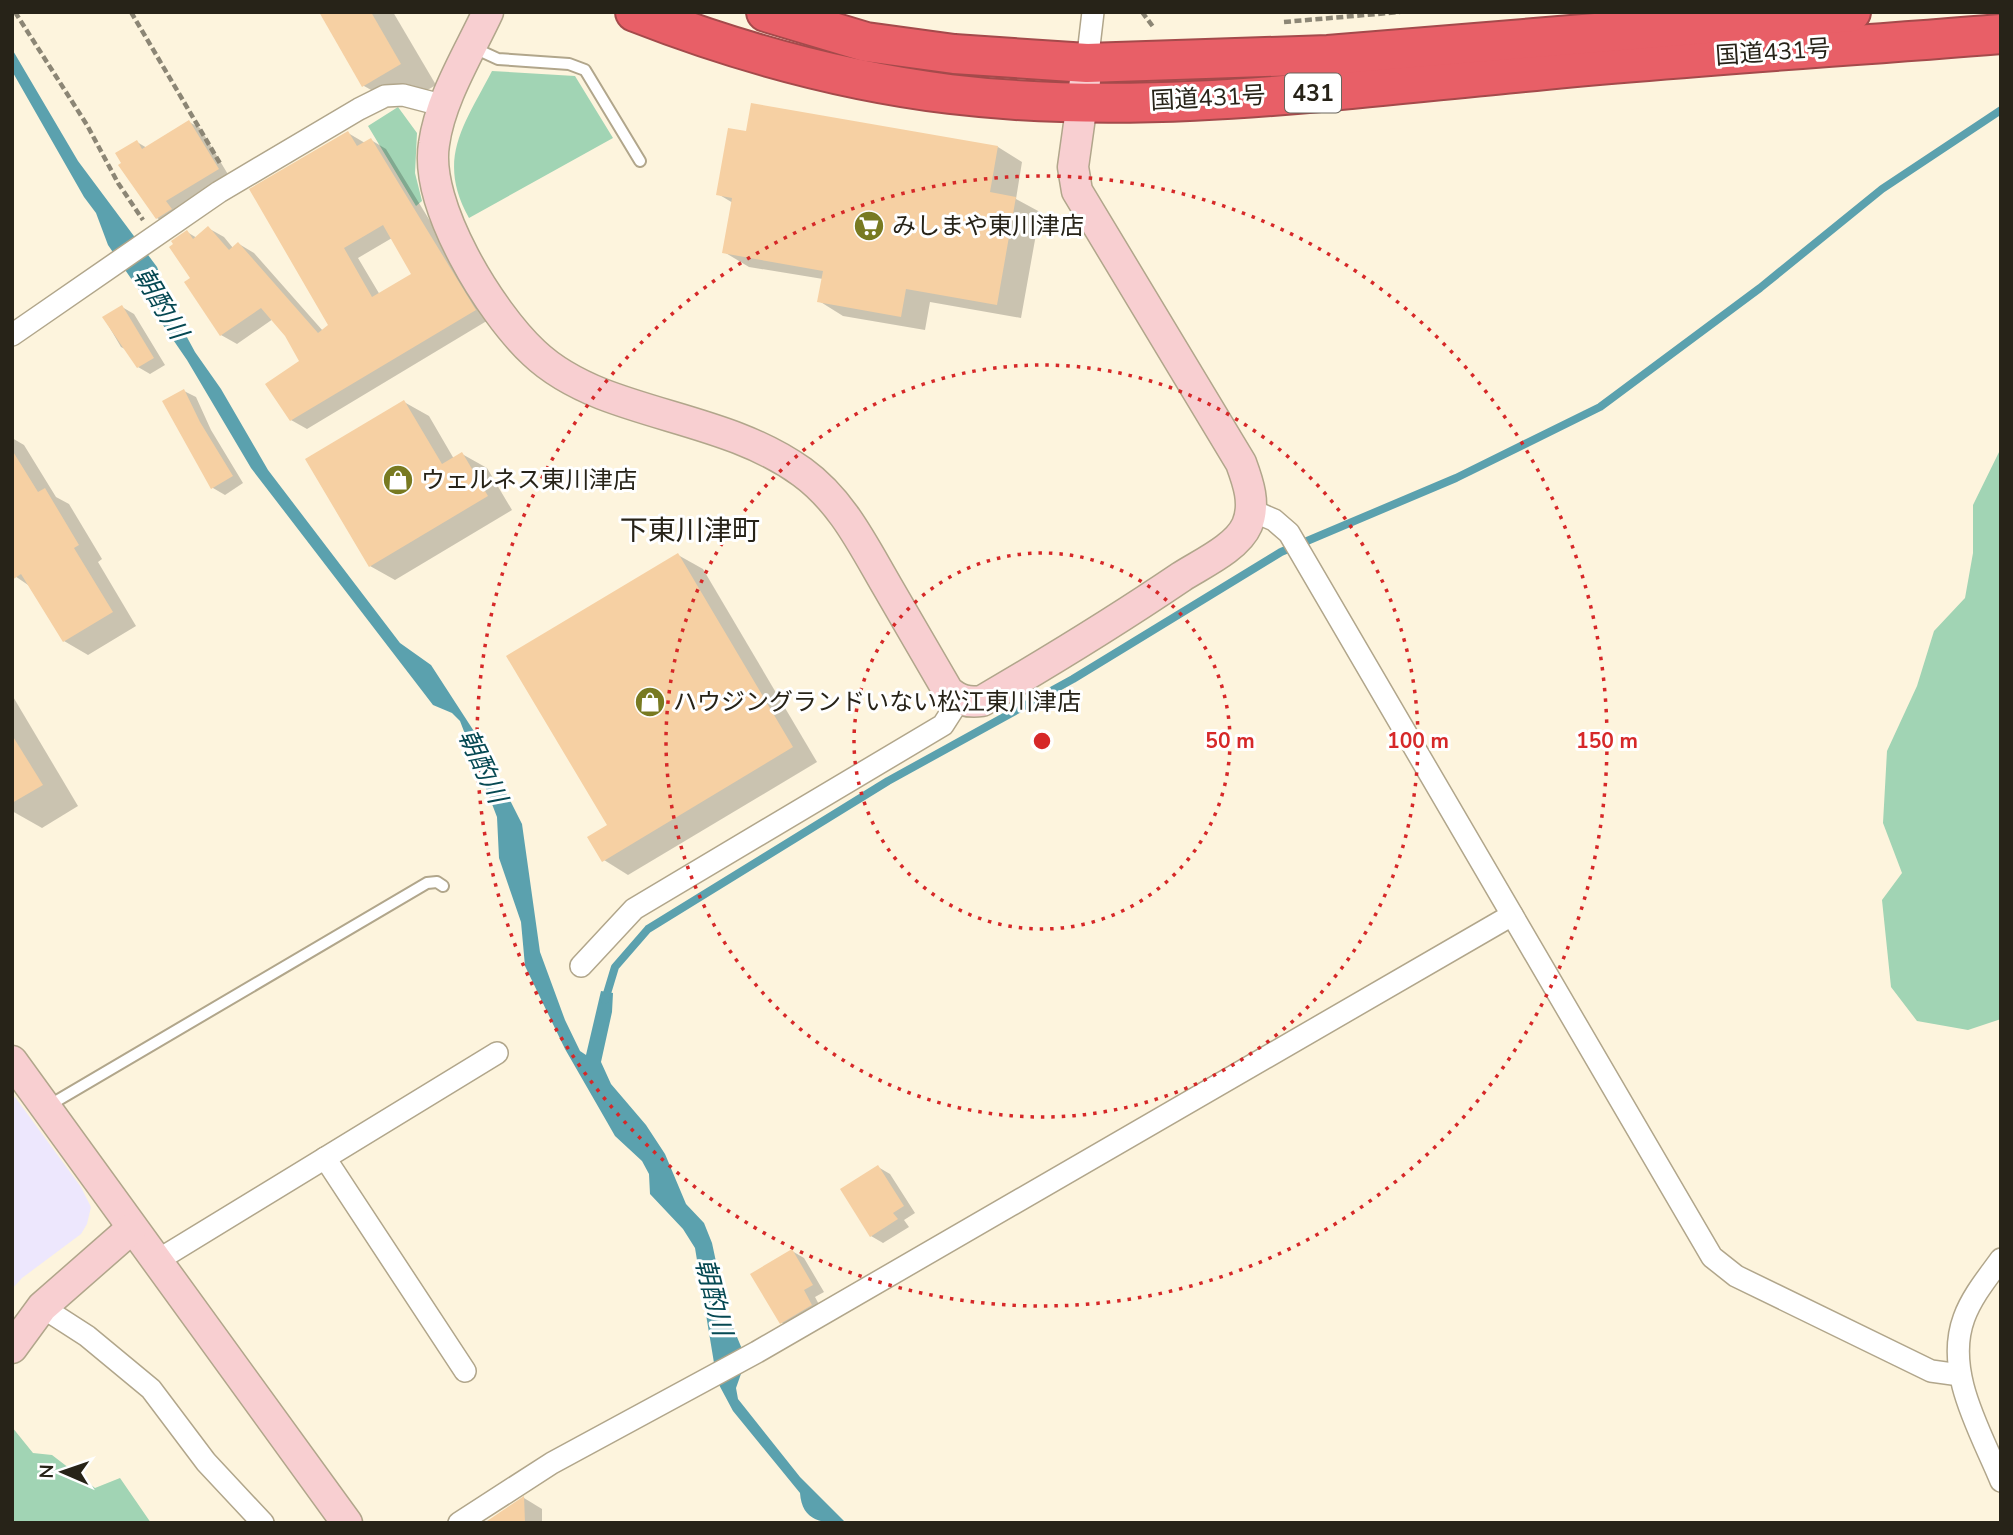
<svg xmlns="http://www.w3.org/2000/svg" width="2013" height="1535" viewBox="0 0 2013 1535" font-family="'Nunito Sans','Noto Sans JP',sans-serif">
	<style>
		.commercial { fill: #ede7fd }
		.green { fill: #a1d4b4 }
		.water { fill: #5ba1ae }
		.shadow { fill: #0003; fill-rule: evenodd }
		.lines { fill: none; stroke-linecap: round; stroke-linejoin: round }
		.stream { stroke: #5ba1ae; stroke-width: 8 }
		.building { fill: #f6d0a3; fill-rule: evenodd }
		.lane-casing { stroke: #b1a68b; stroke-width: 14 }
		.street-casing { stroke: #b1a68b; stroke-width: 24 }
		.secondary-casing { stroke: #b1a68b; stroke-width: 33 }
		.highway-casing { stroke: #a44a4b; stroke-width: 42 }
		.path { stroke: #8c8675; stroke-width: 4.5; stroke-dasharray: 7 3.5; stroke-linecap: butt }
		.lane { stroke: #fff; stroke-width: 10 }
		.street { stroke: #fff; stroke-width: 21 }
		.secondary { stroke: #f8cfd1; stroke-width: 30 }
		.highway { stroke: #e85f67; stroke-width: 38 }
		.ring { fill: none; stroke: #d62828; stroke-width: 3.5; stroke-dasharray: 3.5 7 }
		.labels { text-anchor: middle; stroke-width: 6; stroke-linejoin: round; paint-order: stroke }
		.shield { fill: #fff; stroke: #68655d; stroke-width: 2 }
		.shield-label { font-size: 23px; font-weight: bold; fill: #272318 }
		.street-label { font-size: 24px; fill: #272318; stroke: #fff }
		.poi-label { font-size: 24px; fill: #272318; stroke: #fff; text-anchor: start }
		.water-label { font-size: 26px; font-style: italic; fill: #054852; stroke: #fff }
		.quarter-label { font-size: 28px; fill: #272318; stroke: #fff }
		.centre { fill: #d62828; stroke: #fff; stroke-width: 3.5 }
		.ring-label { font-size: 21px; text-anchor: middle; font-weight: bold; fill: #d62828; stroke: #fff; stroke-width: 6; stroke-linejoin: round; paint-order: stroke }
	</style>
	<rect width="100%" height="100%" fill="#fdf4dd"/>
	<path class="commercial" d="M15 1097 81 1187 91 1207 87 1224 81 1234 22 1278 12 1289V1099Z"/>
	<g class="green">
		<path d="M492 71 575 76 613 138 469 218C436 159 464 125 492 71Z"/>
		<path d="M398 107 417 133 415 173 422 201 416 206 368 126Z"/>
		<path d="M2001 448V1019L1968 1030 1917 1021 1891 987 1882 900 1902 873 1883 823 1887 751 1917 686 1934 631 1965 598 1973 553V505Z"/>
		<path d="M12 1427 33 1453 52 1455 95 1488 120 1478 151 1523H12Z"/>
	</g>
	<path class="water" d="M12 49 78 161 157 267 176 317 195 352 221 389 268 470 400 643 431 665 479 739 522 824 540 952 565 1020 580 1051 586 1055 601 991 613 993 612 1012 601 1062 611 1084 646 1125 665 1154 686 1204 704 1223 712 1243 727 1313 742 1349V1371L736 1388 738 1399 800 1477 846 1523C823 1523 802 1522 800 1493L733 1411 717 1381 695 1248 683 1229 650 1194 649 1174 642 1161 615 1136 607 1122 565 1049 525 966 521 922 499 858 497 817 460 721 452 713 433 705 251 468 187 360 108 245 96 213 84 197 12 71Z"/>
	<g class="shadow">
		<path d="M321 12H393L436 85 400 106 364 86Z"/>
		<path d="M189 122 200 128 229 176 176 208 182 215 168 225 157 218 121 165 137 142 147 148Z"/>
		<path d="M348 133 365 143 371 140 386 149 490 319 307 429 291 420 302 361 286 335 273 319 237 344 221 335 176 245 187 232 197 238 208 228 224 237 233 248 239 244 254 253 323 331 331 326ZM392 238 414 274 380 295 358 258Z"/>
		<path d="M998 147 1022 162 1016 199 1040 212 1021 318 930 302 925 330 843 316 819 301 823 279 749 267 724 252 733 203 718 194Z"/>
		<path d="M122 307 134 314 165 365 150 374 138 367 129 351 121 347 104 318Z"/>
		<path d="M184 391 196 397 211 430 243 483 225 495 213 488Z"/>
		<path d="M404 402 429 416 454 459 462 454 487 468 512 510 395 580 370 566Z"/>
		<path d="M12 438 24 445 56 497 69 504 102 559 98 562 136 626 88 655 64 641 31 587 12 574Z"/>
		<path d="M678 555 703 569 817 762 628 875 604 860 609 826Z"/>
		<path d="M12 695 78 806 42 828 12 811Z"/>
		<path d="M878 1167 890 1174 915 1213 904 1220 909 1227 883 1243 871 1236Z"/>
		<path d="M792 1251 804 1258 824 1292 815 1297 823 1312 793 1329 781 1322Z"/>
		<path d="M524 1498 542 1509V1523H486Z"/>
	</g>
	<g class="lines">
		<path class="stream" d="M605 1000 615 967 648 929 888 781 1073 679 1281 552 1456 478 1600 407 1760 288 1882 189 2001 110"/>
	</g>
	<g class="building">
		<path d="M319 12H371L401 64 362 87Z"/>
		<path d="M751 103 998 146 990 192 1016 197 997 305 906 289 901 317 817 302 823 271 722 253 732 198 716 195 728 128 746 131Z"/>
		<path d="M189 120 219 169 166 201 172 209 156 219 118 165 121 163 115 153 137 140 142 149Z"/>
		<path d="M348 131 357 146 371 138 476 310 290 421 265 384 299 361 285 336 261 308 220 336 184 282 190 278 169 247 173 244 171 241 187 230 193 239 208 226 229 250 238 242 318 333 328 325 249 189ZM383 225 411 274 372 297 344 248Z"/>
		<path d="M122 305 154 358 137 368 102 317Z"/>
		<path d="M184 389 200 422 233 476 211 489 162 401Z"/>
		<path d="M404 400 442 464 462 452 488 496 369 567 305 459Z"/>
		<path d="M12 450 38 492 45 488 79 545 74 548 113 612 63 642 21 574 12 580Z"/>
		<path d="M678 553 793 747 602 862 587 837 607 825 506 656Z"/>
		<path d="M12 735 43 785 12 803Z"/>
		<path d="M878 1165 904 1206 893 1213 898 1219 870 1237 840 1189Z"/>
		<path d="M792 1249 813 1285 804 1290 812 1305 780 1324 750 1274Z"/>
		<path d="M524 1496 525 1523H484Z"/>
	</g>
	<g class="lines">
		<g class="lane-casing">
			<g id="lane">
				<path d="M474 48 498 59 569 64 585 70 640 161"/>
				<path d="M48 1106 427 883 437 882 443 886"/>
			</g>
		</g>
		<g class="street-casing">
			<g id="street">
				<path d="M1087 63 1093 12"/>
				<path d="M12 335 219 192 359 109 385 96 403 95 445 106"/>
				<path d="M1251 510 1274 520 1289 533 1712 1257 1736 1276 1931 1371 1960 1375"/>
				<path d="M581 966 634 909 943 725 959 700"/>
				<path d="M325 1158 465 1371"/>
				<path d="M2001 1259C1988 1277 1972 1296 1964 1318 1944 1372 1981 1432 2001 1481"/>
				<path d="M155 1262 497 1053"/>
				<path d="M42 1307 87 1336 151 1389 206 1462 263 1523"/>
				<path d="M459 1523 552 1463 757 1352 1512 915"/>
			</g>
		</g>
		<g class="secondary-casing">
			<g id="secondary">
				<path d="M488 12C469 53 440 99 434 144 424 205 490 312 534 353 554 372 577 384 602 394 669 420 742 429 802 472 842 501 863 545 887 586 907 621 928 656 948 691 959 700 967 703 982 701 1049 662 1116 621 1181 577 1201 564 1237 548 1247 525 1256 504 1248 482 1241 463L1077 191 1073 167 1085 81"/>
				<path d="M12 1061 347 1523"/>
				<path d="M12 1348 42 1307 131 1229"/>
			</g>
		</g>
		<g class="highway-casing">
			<g id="highway">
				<path d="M635 12C735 51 843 81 950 94 1141 117 1334 90 1524 72 1682 56 1842 47 2001 34"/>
				<path d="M766 12 866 42 954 54 1087 63 1328 55 1851 12"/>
			</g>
		</g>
		<g class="path">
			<path d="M15 12 87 125 118 183 143 220"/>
			<path d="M131 12 221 165"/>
			<path d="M1142 12 1154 28"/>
			<path d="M1284 22 1400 12"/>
		</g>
		<use href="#lane" class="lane"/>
		<use href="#street" class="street"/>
		<use href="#secondary" class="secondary"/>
		<use href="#highway" class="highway"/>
	</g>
	<g class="ring">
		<circle cx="1042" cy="741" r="188"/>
		<circle cx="1042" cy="741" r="376"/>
		<circle cx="1042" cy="741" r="565"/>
	</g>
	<defs>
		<g id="supermarket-disc" transform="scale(1.575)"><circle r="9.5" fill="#787a21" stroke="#fff"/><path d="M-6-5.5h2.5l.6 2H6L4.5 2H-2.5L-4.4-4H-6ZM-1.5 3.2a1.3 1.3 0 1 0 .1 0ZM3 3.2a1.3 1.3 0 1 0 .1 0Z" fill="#fff"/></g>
		<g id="shop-disc" transform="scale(1.575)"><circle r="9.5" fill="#787a21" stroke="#fff"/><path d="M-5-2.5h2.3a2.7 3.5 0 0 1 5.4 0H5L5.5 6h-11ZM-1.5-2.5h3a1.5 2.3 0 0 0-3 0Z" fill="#fff"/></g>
	</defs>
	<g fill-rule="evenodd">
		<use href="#supermarket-disc" x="869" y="226"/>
		<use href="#shop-disc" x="398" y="480"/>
		<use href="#shop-disc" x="650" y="702"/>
	</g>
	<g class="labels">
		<rect class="shield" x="1285" y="73.5" width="56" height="39" rx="5"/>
		<g class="shield-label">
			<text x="1313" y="101">431</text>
		</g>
		<g class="street-label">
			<text transform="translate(1773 52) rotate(-4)" y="8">国道431号</text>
			<text transform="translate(1208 98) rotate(-3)" y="8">国道431号</text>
		</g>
		<g class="poi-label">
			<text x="892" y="234">みしまや東川津店</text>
			<text x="421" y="488">ウェルネス東川津店</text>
			<text x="673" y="710">ハウジングランドいない松江東川津店</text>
		</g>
		<g class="water-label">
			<text transform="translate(161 303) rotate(59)" y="9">朝酌川</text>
			<text transform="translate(483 766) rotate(65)" y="9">朝酌川</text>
			<text transform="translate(714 1297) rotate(76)" y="9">朝酌川</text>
		</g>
		<g class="quarter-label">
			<text x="690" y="540">下東川津町</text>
		</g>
	</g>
	<circle cx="1042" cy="741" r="10" class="centre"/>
	<g class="ring-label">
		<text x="1230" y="748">50 m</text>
		<text x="1418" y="748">100 m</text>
		<text x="1607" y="748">150 m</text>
	</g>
	<rect width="2013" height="1535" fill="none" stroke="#272318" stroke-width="28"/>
	<g transform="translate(63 1472) rotate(272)" stroke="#ffffff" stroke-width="5" paint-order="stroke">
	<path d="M0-5L12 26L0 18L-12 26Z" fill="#272318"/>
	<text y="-10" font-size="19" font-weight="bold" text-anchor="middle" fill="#272318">N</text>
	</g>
</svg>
